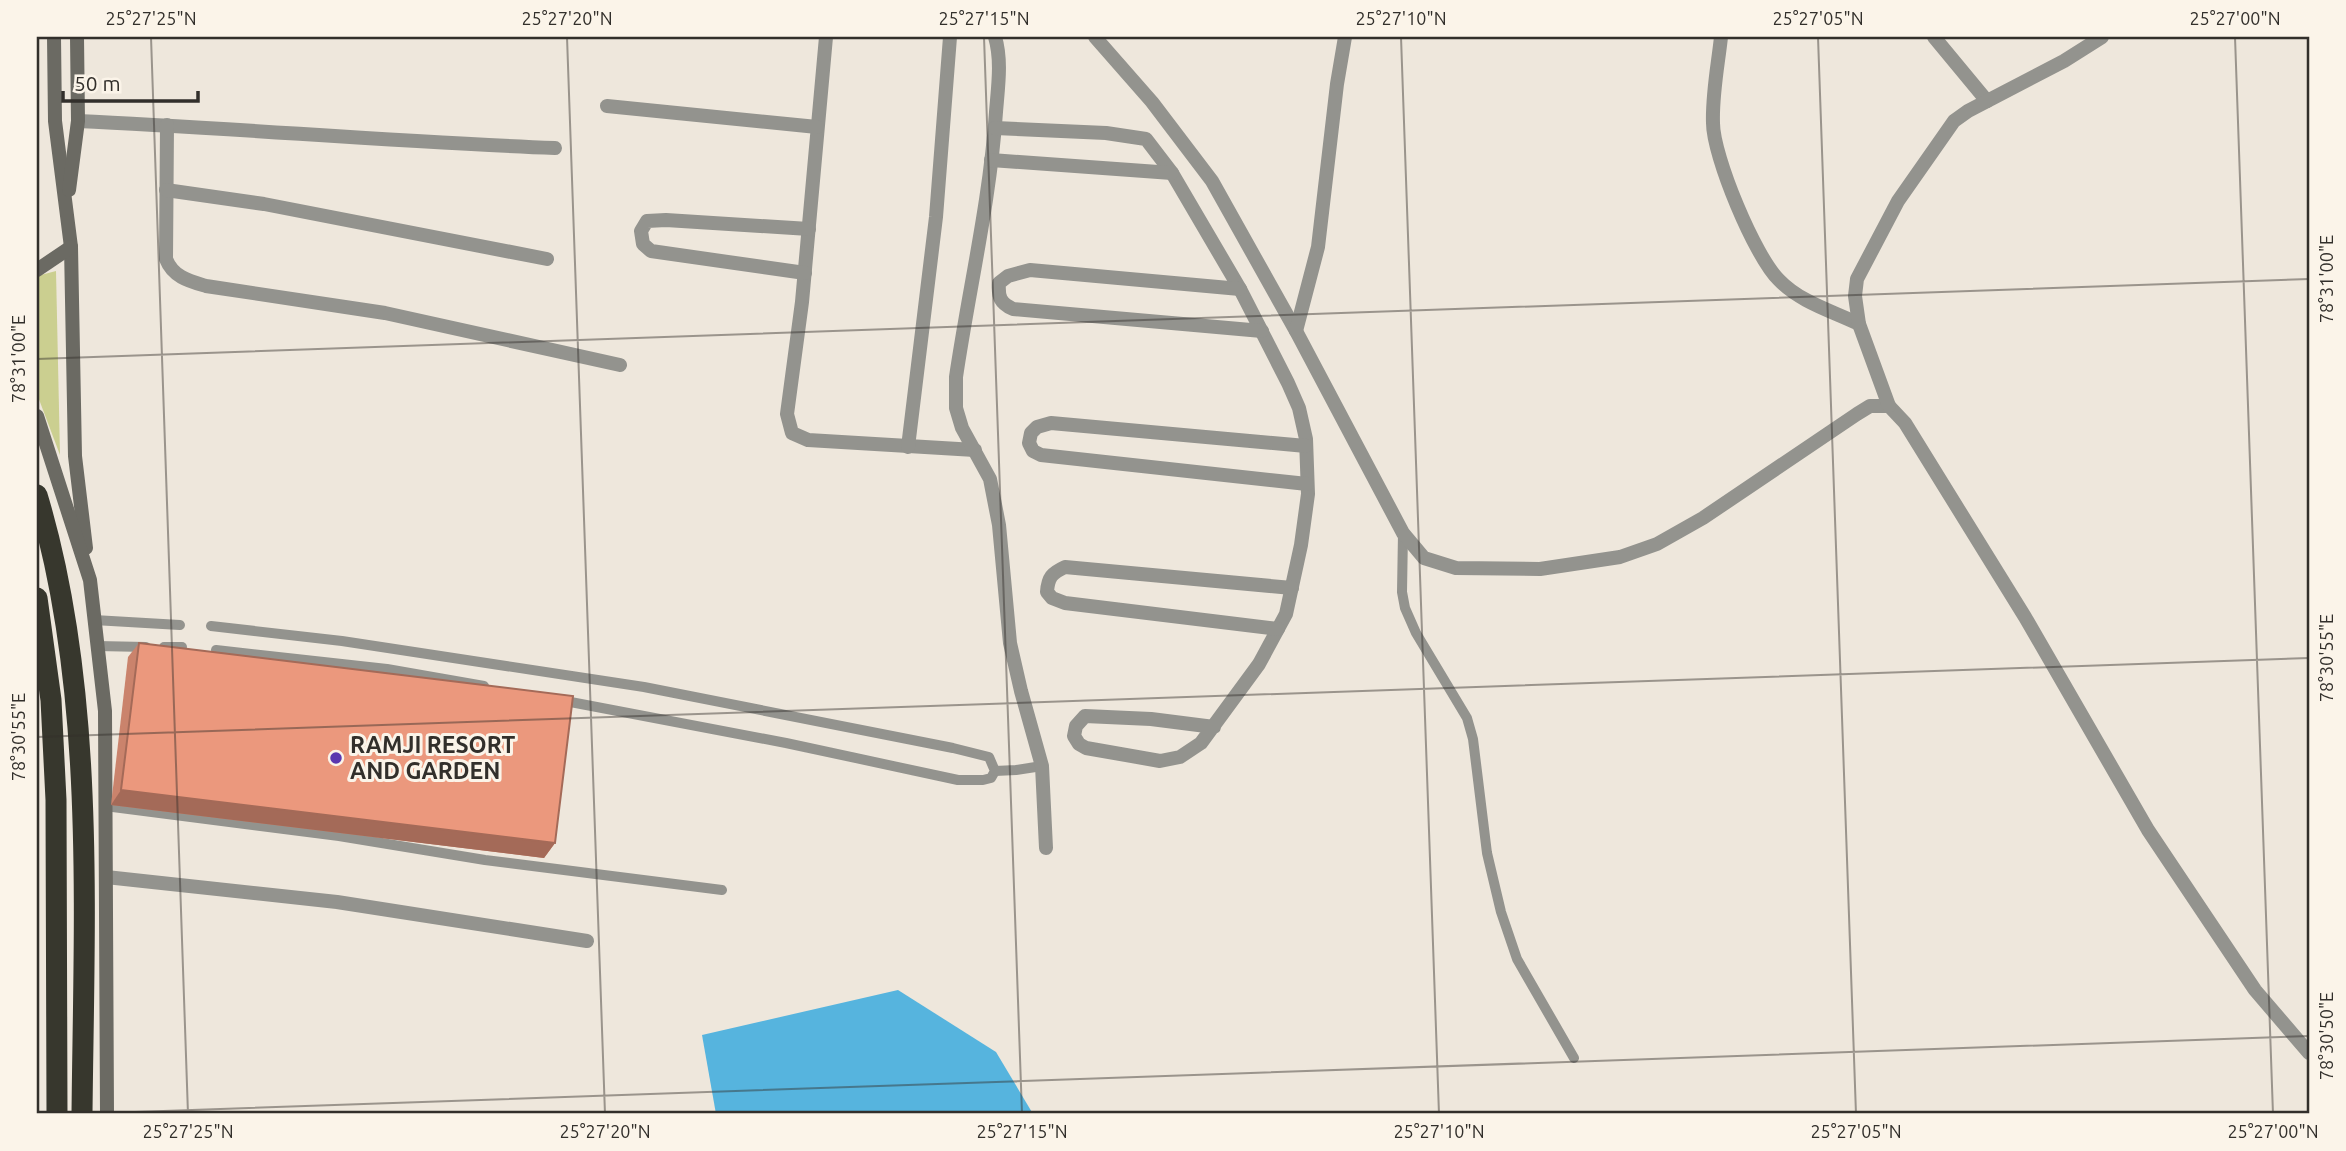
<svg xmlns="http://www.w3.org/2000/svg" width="2346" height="1151" viewBox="0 0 2346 1151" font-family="Ubuntu,sans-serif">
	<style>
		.green { fill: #cbcf90 }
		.water { fill: #56b4de }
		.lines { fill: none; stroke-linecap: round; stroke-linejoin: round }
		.lane { stroke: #93938e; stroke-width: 10 }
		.street { stroke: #93938e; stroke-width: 14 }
		.secondary { stroke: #6b6a63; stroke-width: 14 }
		.highway { stroke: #37372d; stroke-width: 21 }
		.wall { fill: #ca836c }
		.shaded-wall { fill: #a46a58 }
		.building { fill: #eb987d; stroke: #a46a58; stroke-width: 2 }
		.ticks { fill: none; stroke: #322f2b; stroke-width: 2; stroke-opacity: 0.45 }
		.poi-dot { fill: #5b37af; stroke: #fbf4e9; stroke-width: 2.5 }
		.labels { text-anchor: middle; stroke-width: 6; stroke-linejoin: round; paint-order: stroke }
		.poi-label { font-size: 23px; font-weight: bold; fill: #322f2b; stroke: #fbf4e9; text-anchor: start }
		.neatline { fill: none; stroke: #322f2b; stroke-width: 2.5 }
		.ticks-label { font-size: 18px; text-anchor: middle; fill: #322f2b }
	</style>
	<rect width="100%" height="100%" fill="#eee7dc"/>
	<path class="green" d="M56 271 60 455 37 394V276Z"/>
	<path class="water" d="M898 990 996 1052 1033 1114H716L702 1035Z"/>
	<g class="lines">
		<g class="lane">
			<path d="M1403 533 1402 592 1405 608 1416 633 1467 718 1473 739 1487 853 1501 912 1517 959 1574 1058"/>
			<path d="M94 620 180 625"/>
			<path d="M211 626 342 641 644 687 953 748 989 757 995 771 991 778 983 780H958L786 743 560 700"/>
			<path d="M97 646 146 647"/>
			<path d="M164 647H182"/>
			<path d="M216 650 387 669 484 686"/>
			<path d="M995 771 1016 770 1042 766"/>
			<path d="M105 806 339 836 485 860 722 890"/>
		</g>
		<g class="street">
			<path d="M826 37 802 302 787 414 792 433 808 440 975 450"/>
			<path d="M995 37C1002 60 998 87 996 112 990 201 969 289 956 377V408L962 428 990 479 999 525 1010 643 1021 691 1042 766 1046 848"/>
			<path d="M1095 37 1152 102 1212 181 1296 331 1403 533 1424 558 1456 568 1540 569 1620 557 1657 544 1703 518 1857 414 1870 406H1889L1905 423 2025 617 2148 830 2255 990 2309 1053"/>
			<path d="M1721 37C1718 65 1712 94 1713 123 1713 156 1755 257 1779 280 1800 302 1832 311 1859 324"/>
			<path d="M1934 37 1987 101"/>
			<path d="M607 106 817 127"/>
			<path d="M78 121C237 128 395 142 555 148"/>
			<path d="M167 125 166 259C173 277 189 281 206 286L385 313 620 365"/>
			<path d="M995 128 1106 133 1146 139 1172 173 1240 289 1288 383 1299 408 1306 439 1308 494 1301 545 1286 614 1259 664 1201 743 1180 757 1160 761 1086 748 1079 744 1074 736 1076 726 1085 716 1151 719 1214 727"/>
			<path d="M991 160 1172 173"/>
			<path d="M166 190 264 204 547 259"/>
			<path d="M805 273 651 251 643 244 641 231 647 221 666 220 809 229"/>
			<path d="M1240 289 1030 270 1008 276 999 283C998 297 1000 303 1013 309L1262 331"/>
			<path d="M1296 331 1318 247 1337 84 1345 37"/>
			<path d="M1889 406 1859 324 1855 296 1857 279 1898 201 1954 121 1968 111 2064 61 2102 37"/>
			<path d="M1306 446 1051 423 1037 427 1031 433 1029 443 1033 451 1041 455 1307 484"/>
			<path d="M908 447 936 217 950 37"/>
			<path d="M1278 629 1065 603 1052 598 1047 592C1048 577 1052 573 1065 567L1292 588"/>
			<path d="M106 877 337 902 587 941"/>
		</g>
		<g class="secondary">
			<path d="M54 37 55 121 71 247 75 456 86 548"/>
			<path d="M69 190 78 121 77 37"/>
			<path d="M37 270 71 247"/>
			<path d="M37 416 90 580 105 711 107 1114"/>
		</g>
		<g class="highway">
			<path d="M37 495C96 690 84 913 82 1114"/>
			<path d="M37 598 51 700 56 800 57 1114"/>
		</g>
	</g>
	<path class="wall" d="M139 643 555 843 544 858 111 805 128 657Z"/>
	<path class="shaded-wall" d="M121 790 555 843 544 858 111 805Z"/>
	<path class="building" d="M139 643 573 696 555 843 121 790Z"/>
	<path class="ticks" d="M151 37 188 1114M567 37 605 1114M984 37 1022 1114M1401 37 1439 1114M1818 37 1856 1114M2235 37 2273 1114M37 359 2309 279M37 737 2309 658M78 1114 2309 1036"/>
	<circle class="poi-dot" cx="336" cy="758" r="7"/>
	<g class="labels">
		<g class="poi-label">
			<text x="350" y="753">RAMJI RESORT<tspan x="350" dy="26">AND GARDEN</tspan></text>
		</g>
	</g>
	<rect width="2346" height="1151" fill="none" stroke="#fbf4e9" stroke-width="77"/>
	<path d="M63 91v10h135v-10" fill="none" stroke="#322f2b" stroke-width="3.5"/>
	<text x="74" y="91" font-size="21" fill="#322f2b" stroke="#fbf4e9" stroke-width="5" paint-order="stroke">50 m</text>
	<rect x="38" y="38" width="2270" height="1074" class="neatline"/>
	<g class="ticks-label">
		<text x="151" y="25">25°27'25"N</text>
		<text x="567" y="25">25°27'20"N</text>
		<text x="984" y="25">25°27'15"N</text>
		<text x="1401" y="25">25°27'10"N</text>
		<text x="1818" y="25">25°27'05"N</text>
		<text x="2235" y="25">25°27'00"N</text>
		<text transform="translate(2327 279) rotate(-90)" y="6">78°31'00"E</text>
		<text transform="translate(19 359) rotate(-90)" y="6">78°31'00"E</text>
		<text transform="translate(2327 658) rotate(-90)" y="6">78°30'55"E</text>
		<text transform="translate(19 737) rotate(-90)" y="6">78°30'55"E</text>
		<text transform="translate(2327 1036) rotate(-90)" y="6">78°30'50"E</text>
		<text x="188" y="1138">25°27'25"N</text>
		<text x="605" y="1138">25°27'20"N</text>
		<text x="1022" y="1138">25°27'15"N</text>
		<text x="1439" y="1138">25°27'10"N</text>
		<text x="1856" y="1138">25°27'05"N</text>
		<text x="2273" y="1138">25°27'00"N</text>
	</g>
</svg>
